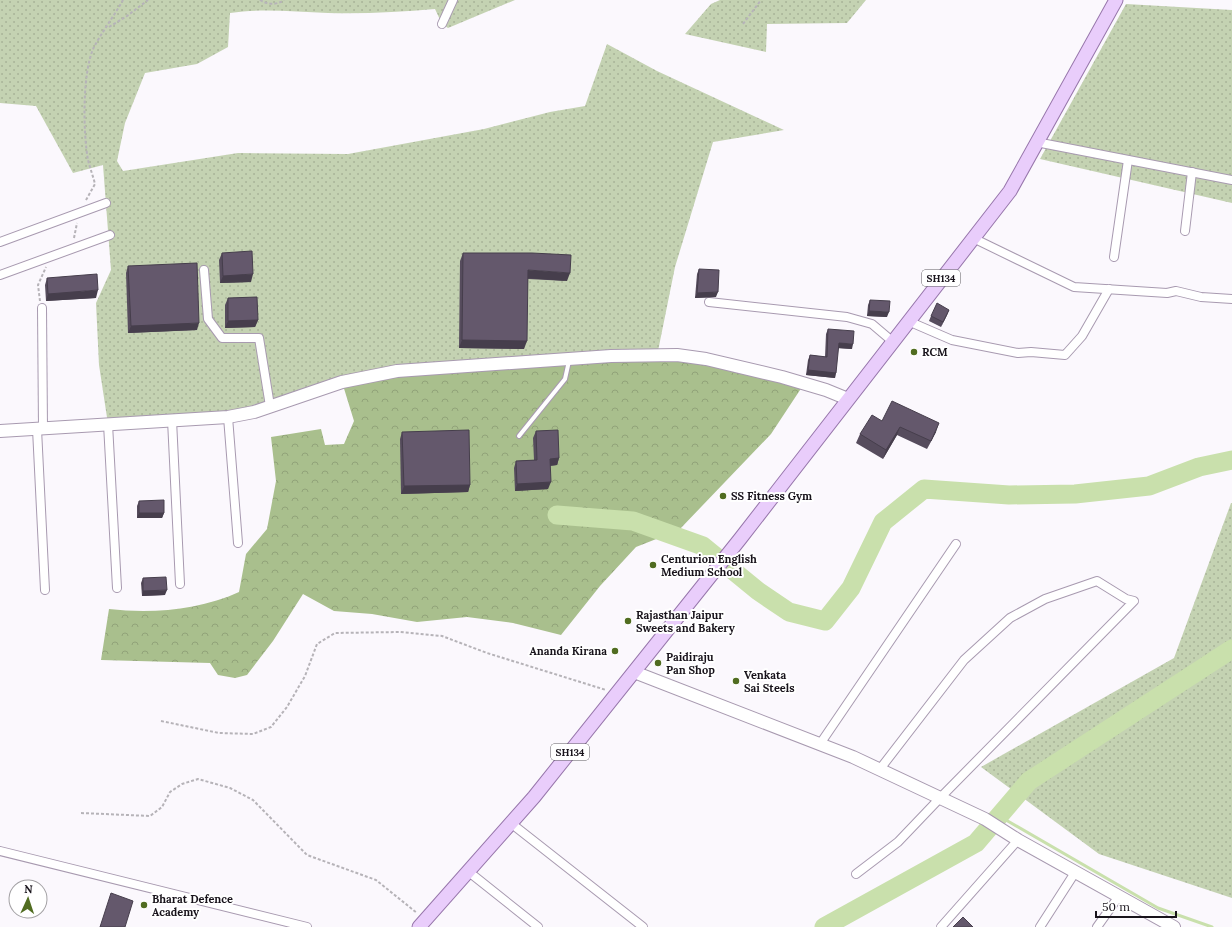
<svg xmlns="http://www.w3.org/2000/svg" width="1232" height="927" viewBox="0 0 1232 927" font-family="Lora,serif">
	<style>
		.grass { fill: url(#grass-dots) }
		.forest { fill: url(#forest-crowns) }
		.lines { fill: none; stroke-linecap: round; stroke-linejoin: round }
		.stream { stroke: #c9e0ac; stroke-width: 3 }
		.river { stroke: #c9e0ac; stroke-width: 19 }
		.lane-casing { stroke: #a89ab0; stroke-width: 6 }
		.street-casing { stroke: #a89ab0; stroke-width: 10 }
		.secondary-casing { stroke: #a89ab0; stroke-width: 14 }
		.primary-casing { stroke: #9776ab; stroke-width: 15 }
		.path { stroke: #b6b3b8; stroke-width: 2; stroke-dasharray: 3 2; stroke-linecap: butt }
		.lane { stroke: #fff; stroke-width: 4 }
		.street { stroke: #fff; stroke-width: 8 }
		.secondary { stroke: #fff; stroke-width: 12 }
		.primary { stroke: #e9cdfb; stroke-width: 13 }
		.wall { fill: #564c5d }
		.shaded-wall { fill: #463e4c }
		.building { fill: #64586c; stroke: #463e4c }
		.poi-dot { fill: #506c20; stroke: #fff; stroke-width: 1.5 }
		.labels { text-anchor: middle; stroke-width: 4; stroke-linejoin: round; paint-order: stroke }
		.shield { fill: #fff; stroke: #5d5a5f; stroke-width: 1 }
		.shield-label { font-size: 10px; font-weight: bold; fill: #18131b }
		.poi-label { font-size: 11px; font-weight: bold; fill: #18131b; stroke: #fff; text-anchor: start }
	</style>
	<defs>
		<pattern id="grass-dots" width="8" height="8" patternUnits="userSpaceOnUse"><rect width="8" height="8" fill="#c4d2b2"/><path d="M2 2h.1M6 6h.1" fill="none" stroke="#a8b398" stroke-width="1.8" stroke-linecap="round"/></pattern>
		<pattern id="forest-crowns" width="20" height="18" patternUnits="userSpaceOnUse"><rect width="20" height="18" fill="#a9bf8d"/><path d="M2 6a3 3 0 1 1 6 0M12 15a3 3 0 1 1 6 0" fill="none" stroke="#91a379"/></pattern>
	</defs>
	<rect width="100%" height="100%" fill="#fbf8fd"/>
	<g class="grass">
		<path d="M0 0H515L448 28 442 24 435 9C400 12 364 14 328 13 295 12 263 8 230 13L228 47 197 64 145 73 125 123 117 161 123 171 238 153 348 154 484 129 550 112 585 106 607 44 657 71 784 130 713 142 675 267 658 351 397 371 254 412 108 424 99 365 96 303 111 270 103 165 73 173 36 106 0 103Z"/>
		<path d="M720 0H866L847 23 767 24 766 52 685 34 711 4Z"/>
		<path d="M1126 4 1232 10V203L1040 159Z"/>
		<path d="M1231 503H1232V898L1099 854 981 767 1174 658Z"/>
	</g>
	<path class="forest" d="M677 355 802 387 771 434 679 530 636 547 600 586 561 635 513 623 467 617 417 622 372 614 334 611 303 594 273 641 247 675 235 678 218 675 210 663 101 660 109 609C152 614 200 610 239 592L246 554 267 529 276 481 271 437 321 429 325 445 344 444 354 421 342 382 374 374Z"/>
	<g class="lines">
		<path class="stream" d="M999 816 1158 908 1212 927"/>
		<g class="river">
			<path d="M557 515 633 521 703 546 758 591 789 612 825 621 851 588 883 522 924 489 1009 495 1075 494 1149 486 1199 467 1232 460"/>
			<path d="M824 927 976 843 1029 781 1232 649"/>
		</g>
		<g class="lane-casing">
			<path id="lane" d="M519 436 565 379 569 361"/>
		</g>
		<g class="street-casing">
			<g id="street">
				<path d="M442 24 453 0"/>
				<path d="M1036 142 1232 180"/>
				<path d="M1185 231 1192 172"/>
				<path d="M973 238 1074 287 1167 293 1176 291 1201 297 1232 299"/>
				<path d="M0 242 106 203"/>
				<path d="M1114 257 1128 160"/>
				<path d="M204 270 208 319 222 338H259L270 406"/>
				<path d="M0 275 110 235"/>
				<path d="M709 302 847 317 872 324 892 341"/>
				<path d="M42 308 43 429"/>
				<path d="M908 321 952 340 1018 353 1031 352 1065 355 1082 336 1109 289"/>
				<path d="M228 417 238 543"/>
				<path d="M172 420 180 584"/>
				<path d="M108 424 117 588"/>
				<path d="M37 429 45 590"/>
				<path d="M820 744 956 544"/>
				<path d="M512 824 643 927"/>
				<path d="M0 851 307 927"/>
				<path d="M469 872 538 927"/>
				<path d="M856 874 898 842 940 798 1134 601 1126 599 1097 581 1045 599 1010 618 964 660 880 769"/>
				<path d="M941 927 1018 840"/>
				<path d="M1040 927 1076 871"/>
				<path d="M1097 927 1119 896"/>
			</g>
		</g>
		<g class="secondary-casing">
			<g id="secondary">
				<path d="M0 431 228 417 254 412 342 382 397 371 611 356 677 355 706 359 782 377 826 390 848 399"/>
				<path d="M634 672 853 757 985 819 1018 840 1174 927"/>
			</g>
		</g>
		<g class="primary-casing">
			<path id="primary" d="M419 927 534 797 740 539 1010 191 1116 0"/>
		</g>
		<g class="path">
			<path d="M260 0C268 5 277 5 284 0"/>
			<path d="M743 24 761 0"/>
			<path d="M109 27 127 16 148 0"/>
			<path d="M86 200 95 184C93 176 90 168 88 160 83 133 82 72 94 47 102 32 114 16 123 0"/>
			<path d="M74 238 77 223"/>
			<path d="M40 301 38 285 46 267"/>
			<path d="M161 721 219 733 253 734 271 727 287 707 305 676 317 644 335 633 400 632 442 636 487 653 606 690"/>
			<path d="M81 813 150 816 162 807 170 792 182 784 198 779 230 788 253 800 307 855 376 880 417 913"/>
		</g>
		<use href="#lane" class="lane"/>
		<use href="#street" class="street"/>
		<use href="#secondary" class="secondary"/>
		<use href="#primary" class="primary"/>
	</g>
	<g class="wall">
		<path d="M222 253 251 282 220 283 219 260Z"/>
		<path d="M463 253 567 281 528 279 524 349 459 348 460 261Z"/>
		<path d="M128 266 197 330 128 333 126 273Z"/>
		<path d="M699 269 716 297 695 298 697 274Z"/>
		<path d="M47 278 96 298 46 301 45 285Z"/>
		<path d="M228 298 258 320 255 327 225 328V305Z"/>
		<path d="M870 300 887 317 867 316 868 305Z"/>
		<path d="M949 310 947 315 941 327 929 321 931 316Z"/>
		<path d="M828 329 852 349 838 348 835 378 806 375 808 360 810 355 825 357 826 334Z"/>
		<path d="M882 421 936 432 927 449 897 435 883 459 856 443 860 434Z"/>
		<path d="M536 431 559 458 557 465 550 466 548 489 515 491 514 468 516 461 534 460 533 438Z"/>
		<path d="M402 432 470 485 468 492 401 494 400 439Z"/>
		<path d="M139 501 164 513 162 518H137V506Z"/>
		<path d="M143 578 165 595 142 596 141 583Z"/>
	</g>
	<g class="shaded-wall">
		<path d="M528 270 570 273 567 281 525 278Z"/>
		<path d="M253 274 251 282 220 283 223 276Z"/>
		<path d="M98 290 96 298 46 301 48 294Z"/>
		<path d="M718 292 716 297 695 298 697 293Z"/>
		<path d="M949 310 947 315 941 327 943 322Z"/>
		<path d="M869 311 889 312 887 317 867 316Z"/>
		<path d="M258 320 255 327 225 328 228 321Z"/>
		<path d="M199 323 197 330 128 333 131 326Z"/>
		<path d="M462 340 527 341 524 349 459 348Z"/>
		<path d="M839 343 853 344 852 349 837 348Z"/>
		<path d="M808 370 836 373 835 378 806 375Z"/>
		<path d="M939 423 936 432 927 449 931 441Z"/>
		<path d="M900 427 897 435 883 459 886 450Z"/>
		<path d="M559 458 557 465 547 466 550 459Z"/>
		<path d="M551 482 548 489 515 491 517 484Z"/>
		<path d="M470 485 468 492 401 494 404 486Z"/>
		<path d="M139 513H164L162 518H137Z"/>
		<path d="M167 590 165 595 142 596 143 591Z"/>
	</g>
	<g class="building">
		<path d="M252 251 253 274 223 276 222 253Z"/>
		<path d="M463 253H532L571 255 570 273 528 270 527 341 462 340Z"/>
		<path d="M197 263 199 323 131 326 128 266Z"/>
		<path d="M699 269 719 270 718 292 697 293Z"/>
		<path d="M97 274 98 290 48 294 47 278Z"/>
		<path d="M257 297 258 320 228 321V298Z"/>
		<path d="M870 300 890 301 889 312 869 311Z"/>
		<path d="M937 303 949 310 943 322 931 316Z"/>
		<path d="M828 329 854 331 853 344 839 343 836 373 808 370 810 355 827 357Z"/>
		<path d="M892 401 939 423 931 441 900 427 886 450 860 434 872 415 882 421Z"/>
		<path d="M469 430 470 485 404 486 402 432Z"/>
		<path d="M558 430 559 458 550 459 551 482 517 484 516 461 537 460 536 431Z"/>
		<path d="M164 500V513H139V501Z"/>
		<path d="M166 577 167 590 143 591V578Z"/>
		<path d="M111 893 133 901 125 927H100Z"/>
		<path d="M963 917 973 927H953Z"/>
	</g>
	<g class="poi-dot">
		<circle cx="914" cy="352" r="4"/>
		<circle cx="723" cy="496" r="4"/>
		<circle cx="653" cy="565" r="4"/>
		<circle cx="628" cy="621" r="4"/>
		<circle cx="615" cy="651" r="4"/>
		<circle cx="658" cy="663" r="4"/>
		<circle cx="736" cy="681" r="4"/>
		<circle cx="144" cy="905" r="4"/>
	</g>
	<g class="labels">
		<g class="shield">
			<rect x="922" y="270" width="38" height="16" rx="3"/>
			<rect x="551" y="744" width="38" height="16" rx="3"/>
		</g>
		<g class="shield-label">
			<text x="941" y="282">SH134</text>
			<text x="570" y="756">SH134</text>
		</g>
		<g class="poi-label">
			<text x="922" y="356">RCM</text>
			<text x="731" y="500">SS Fitness Gym</text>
			<text x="661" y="563">Centurion English<tspan x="661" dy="13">Medium School</tspan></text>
			<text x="636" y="619">Rajasthan Jaipur<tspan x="636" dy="13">Sweets and Bakery</tspan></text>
			<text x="607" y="655" text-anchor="end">Ananda Kirana</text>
			<text x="666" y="661">Paidiraju<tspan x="666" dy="13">Pan Shop</tspan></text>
			<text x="744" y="679">Venkata<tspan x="744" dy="13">Sai Steels</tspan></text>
			<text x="152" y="903">Bharat Defence<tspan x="152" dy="13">Academy</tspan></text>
		</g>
	</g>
	<g transform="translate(28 899) rotate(3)"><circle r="19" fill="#ffffff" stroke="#a3a1a4"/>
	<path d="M0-3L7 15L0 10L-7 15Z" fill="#506c20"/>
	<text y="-6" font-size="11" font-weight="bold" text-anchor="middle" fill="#18131b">N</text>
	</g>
	<path d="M1096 911v6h80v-6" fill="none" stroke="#18131b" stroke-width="2"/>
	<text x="1102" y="911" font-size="12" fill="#18131b" stroke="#ffffff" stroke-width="3" paint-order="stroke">50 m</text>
</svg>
